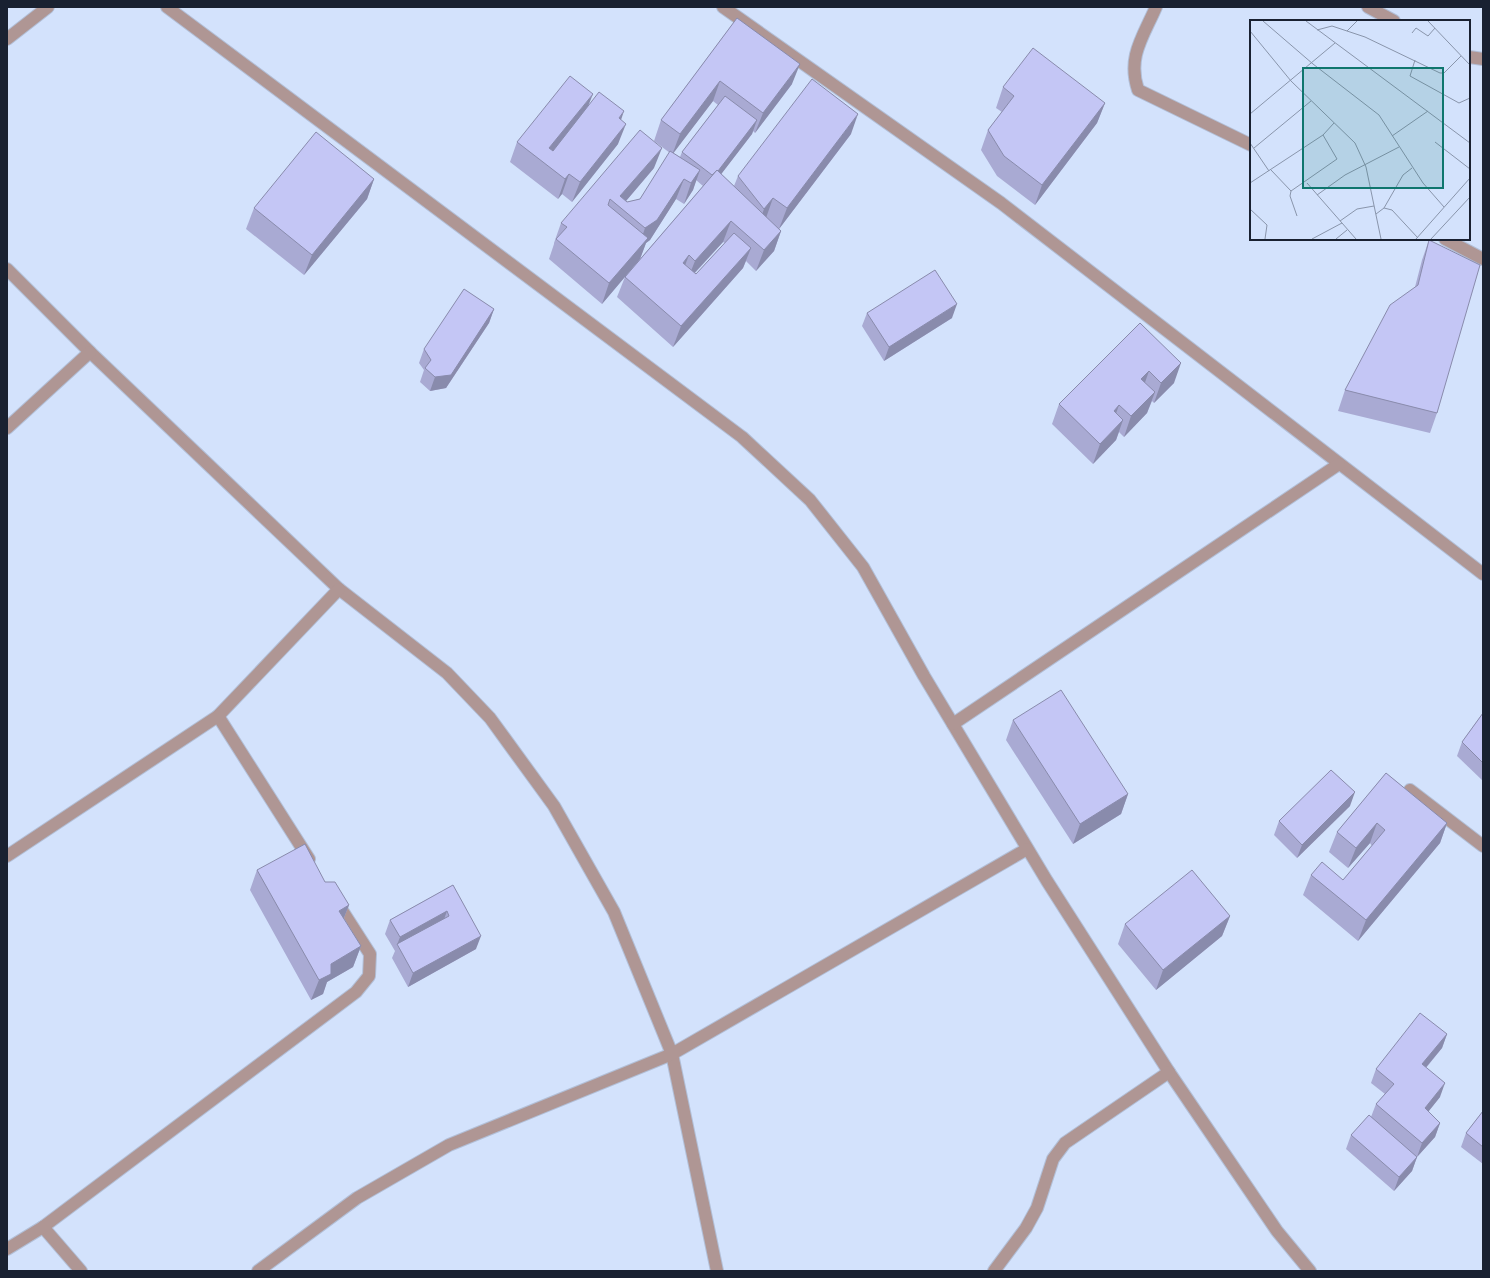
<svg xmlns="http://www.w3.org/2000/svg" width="1490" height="1278" viewBox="0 0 1490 1278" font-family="Poppins,sans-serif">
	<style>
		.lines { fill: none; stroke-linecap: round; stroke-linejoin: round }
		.minor-casing { stroke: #b2bfd7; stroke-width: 14 }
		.minor { stroke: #af9694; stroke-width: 12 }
		.wall { fill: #a9aad3; fill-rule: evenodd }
		.shaded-wall { fill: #898bac }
		.building { fill: #c4c6f5; stroke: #898bac }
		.inset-road { fill: none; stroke: #8995ab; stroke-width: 1 }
		.view { fill: #0f766e; fill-opacity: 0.15; stroke: #0f766e; stroke-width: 2 }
		.inset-edge { fill: none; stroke: #192131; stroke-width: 2 }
	</style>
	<rect width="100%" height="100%" fill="#d3e2fc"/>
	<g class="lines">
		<g class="minor-casing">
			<g id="minor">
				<path d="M167 7 742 437 810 500 863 567 924 676 1047 881 1169 1072 1277 1231 1310 1271"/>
				<path d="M723 7 1001 203 1483 574"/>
				<path d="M1156 7C1143 37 1127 57 1138 90L1251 145"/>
				<path d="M1368 7 1394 21"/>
				<path d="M7 39 48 7"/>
				<path d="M1469 57 1483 59"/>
				<path d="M1445 239 1483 259"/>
				<path d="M7 269 90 352 339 589 447 673 490 718 554 806 614 912 672 1054 717 1271"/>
				<path d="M7 428 90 352"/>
				<path d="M218 716 309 859"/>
				<path d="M953 724 1339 464"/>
				<path d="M1410 790 1483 846"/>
				<path d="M7 856 218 716 339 589"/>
				<path d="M43 1227 81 1271"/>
				<path d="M7 1249 43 1227 356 992 369 976 370 954 336 901"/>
				<path d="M258 1271 357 1198 449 1145 672 1054 1027 849"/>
				<path d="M994 1271 1026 1228 1037 1208 1053 1159 1065 1143 1169 1072"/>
			</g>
		</g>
		<use href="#minor" class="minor"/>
	</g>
	<g class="wall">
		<path d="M737 18 792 84 755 133 753 131 752 134 721 174 734 186 738 176 851 134 779 229 781 231 774 251 756 271 746 261 743 268 673 347 617 297 625 277 602 304 549 259 554 244V243L561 223 654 168 626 201 627 202 640 199 670 153 654 141 661 120ZM713 101 718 105 682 152 680 157 673 153ZM696 180 703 186 640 259 646 243 650 240 676 199 684 204 693 190ZM723 242 725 243 696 274 695 273Z"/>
		<path d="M1003 87 1105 103 1097 123 1035 205 997 176 981 150 988 130 1002 112 996 108Z"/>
		<path d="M588 107 621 120 618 144 572 202 562 194 558 199 510 162 517 142Z"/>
		<path d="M374 179 367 199 304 275 246 229 254 208Z"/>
		<path d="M1429 240 1437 413 1430 433 1338 411 1345 390 1415 287 1422 260Z"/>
		<path d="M494 309 489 323 446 388 430 391 420 382 424 370 419 363 424 349Z"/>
		<path d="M867 313 952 318 884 361 862 326Z"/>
		<path d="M1140 323 1174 383 1154 403 1152 401 1147 413 1124 437 1119 432 1116 440 1093 464 1052 424 1059 404Z"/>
		<path d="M1483 713V781L1457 756 1462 742Z"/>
		<path d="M1013 720 1128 794 1121 814 1073 844 1006 740Z"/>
		<path d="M1386 773 1447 823 1440 843 1358 941 1303 895 1311 875 1343 880 1372 846 1370 843 1348 868 1329 852 1337 832Z"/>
		<path d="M1350 806 1297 858 1274 835 1279 821Z"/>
		<path d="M257 870 325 882 349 905 344 918 361 946 353 967 327 982 323 994 311 1000 250 890Z"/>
		<path d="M453 885 476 949 408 987 392 958 395 951 385 934 390 920Z"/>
		<path d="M1230 916 1222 936 1156 990 1118 944 1125 924Z"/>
		<path d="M1447 1034 1442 1048 1426 1068 1440 1097 1428 1112 1440 1123 1435 1137 1417 1157 1412 1171 1394 1191 1346 1149 1351 1135 1371 1117 1376 1104 1385 1094 1371 1083 1376 1069Z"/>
		<path d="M1483 1111V1164L1461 1147 1466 1133Z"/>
	</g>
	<g class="shaded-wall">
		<path d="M800 64 792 84 755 133 763 113Z"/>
		<path d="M720 81 713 101 672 155 680 134Z"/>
		<path d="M593 94 585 114 546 164 549 148Z"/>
		<path d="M1105 103 1097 123 1035 205 1042 185Z"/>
		<path d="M624 111 617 132 619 118Z"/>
		<path d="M858 114 851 134 779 229 787 208Z"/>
		<path d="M757 120 752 134 709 190 714 176Z"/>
		<path d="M626 124 618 144 572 202 580 182Z"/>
		<path d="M662 148 654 168 620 208V196Z"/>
		<path d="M700 170 693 190 684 204 691 183Z"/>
		<path d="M569 174 562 194 558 199 565 179Z"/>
		<path d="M374 179 367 199 304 275 312 255Z"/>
		<path d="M684 179 676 199 650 240 646 243 640 259 602 304 609 283 638 249 645 228Z"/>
		<path d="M773 198 766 218 757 229 764 209Z"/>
		<path d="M731 221 723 242 687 281 695 261Z"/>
		<path d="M781 231 774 251 756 271 764 250Z"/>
		<path d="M751 248 743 268 673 347 681 326Z"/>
		<path d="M689 255 681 276 683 263Z"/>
		<path d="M957 304 952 318 884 361 889 347Z"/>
		<path d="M494 309 489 323 446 388 430 391 435 377Z"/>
		<path d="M1181 363 1174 383 1154 403 1161 383Z"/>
		<path d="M1149 371 1142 391 1141 379Z"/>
		<path d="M1155 392 1147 413 1124 437 1131 416Z"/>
		<path d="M1119 405 1112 425 1114 411Z"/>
		<path d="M1123 420 1116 440 1093 464 1100 444Z"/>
		<path d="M1355 792 1350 806 1297 858 1302 845Z"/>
		<path d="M1128 794 1121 814 1073 844 1080 824Z"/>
		<path d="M1377 823 1370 843 1348 868 1356 848Z"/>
		<path d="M1447 823 1440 843 1358 941 1366 920Z"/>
		<path d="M349 905 341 925 339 911Z"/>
		<path d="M447 911 442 925 397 945 400 937Z"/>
		<path d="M1230 916 1222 936 1156 990 1163 970Z"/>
		<path d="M481 936 476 949 408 987 413 973Z"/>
		<path d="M361 946 353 967 327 982 323 994 311 1000 319 980 331 964Z"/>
		<path d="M1447 1034 1442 1048 1417 1078 1422 1064Z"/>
		<path d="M1445 1083 1440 1097 1420 1122 1425 1108Z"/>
		<path d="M1440 1123 1435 1137 1417 1157 1422 1143Z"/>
		<path d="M1417 1157 1412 1171 1394 1191 1399 1177Z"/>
	</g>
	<g class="building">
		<path d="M737 18 800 64 763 113 720 81 680 134 661 120Z"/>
		<path d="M1033 48 1105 103 1042 185 1004 156 988 130 1014 96 1003 87Z"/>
		<path d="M570 76 593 94 549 148 553 151 599 92 624 111 619 118 626 124 580 182 569 174 565 179 517 142Z"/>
		<path d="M812 79 858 114 787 208 773 198 764 209 738 176Z"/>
		<path d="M725 96 757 120 718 171 717 170 712 175 682 152Z"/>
		<path d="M640 130 662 148 620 196 627 202 640 199 670 151 700 170 691 183 684 179 657 220 645 228 610 199 608 205 648 238 609 283 556 239 567 227 561 223Z"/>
		<path d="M316 132 374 179 312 255 254 208Z"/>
		<path d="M717 170 781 231 764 250 731 221 695 261 689 255 683 263 696 274 734 233 751 248 681 326 625 277Z"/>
		<path d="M1429 240 1480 265 1437 413 1345 390 1390 305 1418 285Z"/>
		<path d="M935 270 957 304 889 347 867 313Z"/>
		<path d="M464 289 494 309 451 375 435 377 425 368 431 360 424 349Z"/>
		<path d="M1140 323 1181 363 1161 383 1149 371 1141 379 1155 392 1131 416 1119 405 1114 411 1123 420 1100 444 1059 404Z"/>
		<path d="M1061 690 1128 794 1080 824 1013 720Z"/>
		<path d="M1483 713V763L1462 742Z"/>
		<path d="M1331 770 1355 792 1302 845 1279 821Z"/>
		<path d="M1386 773 1447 823 1366 920 1311 875 1322 862 1343 880 1385 830 1377 823 1356 848 1337 832Z"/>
		<path d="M305 844 325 882H335L349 905 339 911 361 946 331 964V974L319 980 257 870Z"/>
		<path d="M1192 870 1230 916 1163 970 1125 924Z"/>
		<path d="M453 885 481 936 413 973 397 944 449 916 447 911 400 937 390 920Z"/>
		<path d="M1420 1013 1447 1034 1422 1064 1445 1083 1425 1108 1440 1123 1422 1143 1376 1104 1394 1084 1376 1069Z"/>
		<path d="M1483 1111V1147L1466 1133Z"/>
		<path d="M1369 1115 1417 1157 1399 1177 1351 1135Z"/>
	</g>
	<g transform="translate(1250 20)">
		<rect width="220" height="220" fill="#d3e2fc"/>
		<path class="inset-road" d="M13 1 63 44 129 95 173 163 194 187M56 1 220 123M178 1 220 45M67 10 82 6 115 17 190 53H194L211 36M0 11 41 61 105 123 116 147 131 219M97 11 107 1M162 13 166 8 178 16 185 8M165 40 160 56 209 83 220 78M0 94 85 23M142 116 178 91M185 122 220 149M0 123 19 151M4 128 61 81M21 150 41 171M0 163 73 115 84 103M57 163 106 219M41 171 87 139 73 115M41 171 40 176 47 196M67 175 95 155 149 127M134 188 142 190 168 218M0 189 17 205 15 219M126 194 134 188 153 155 162 148M90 201 107 189 124 186M62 219 92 203M86 219 97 210M166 219 220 158M181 219 220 177"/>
		<path class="view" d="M53 48H193V168H53Z"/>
		<rect width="220" height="220" class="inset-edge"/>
	</g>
	<rect width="1490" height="1278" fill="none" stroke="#192131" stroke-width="16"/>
</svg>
